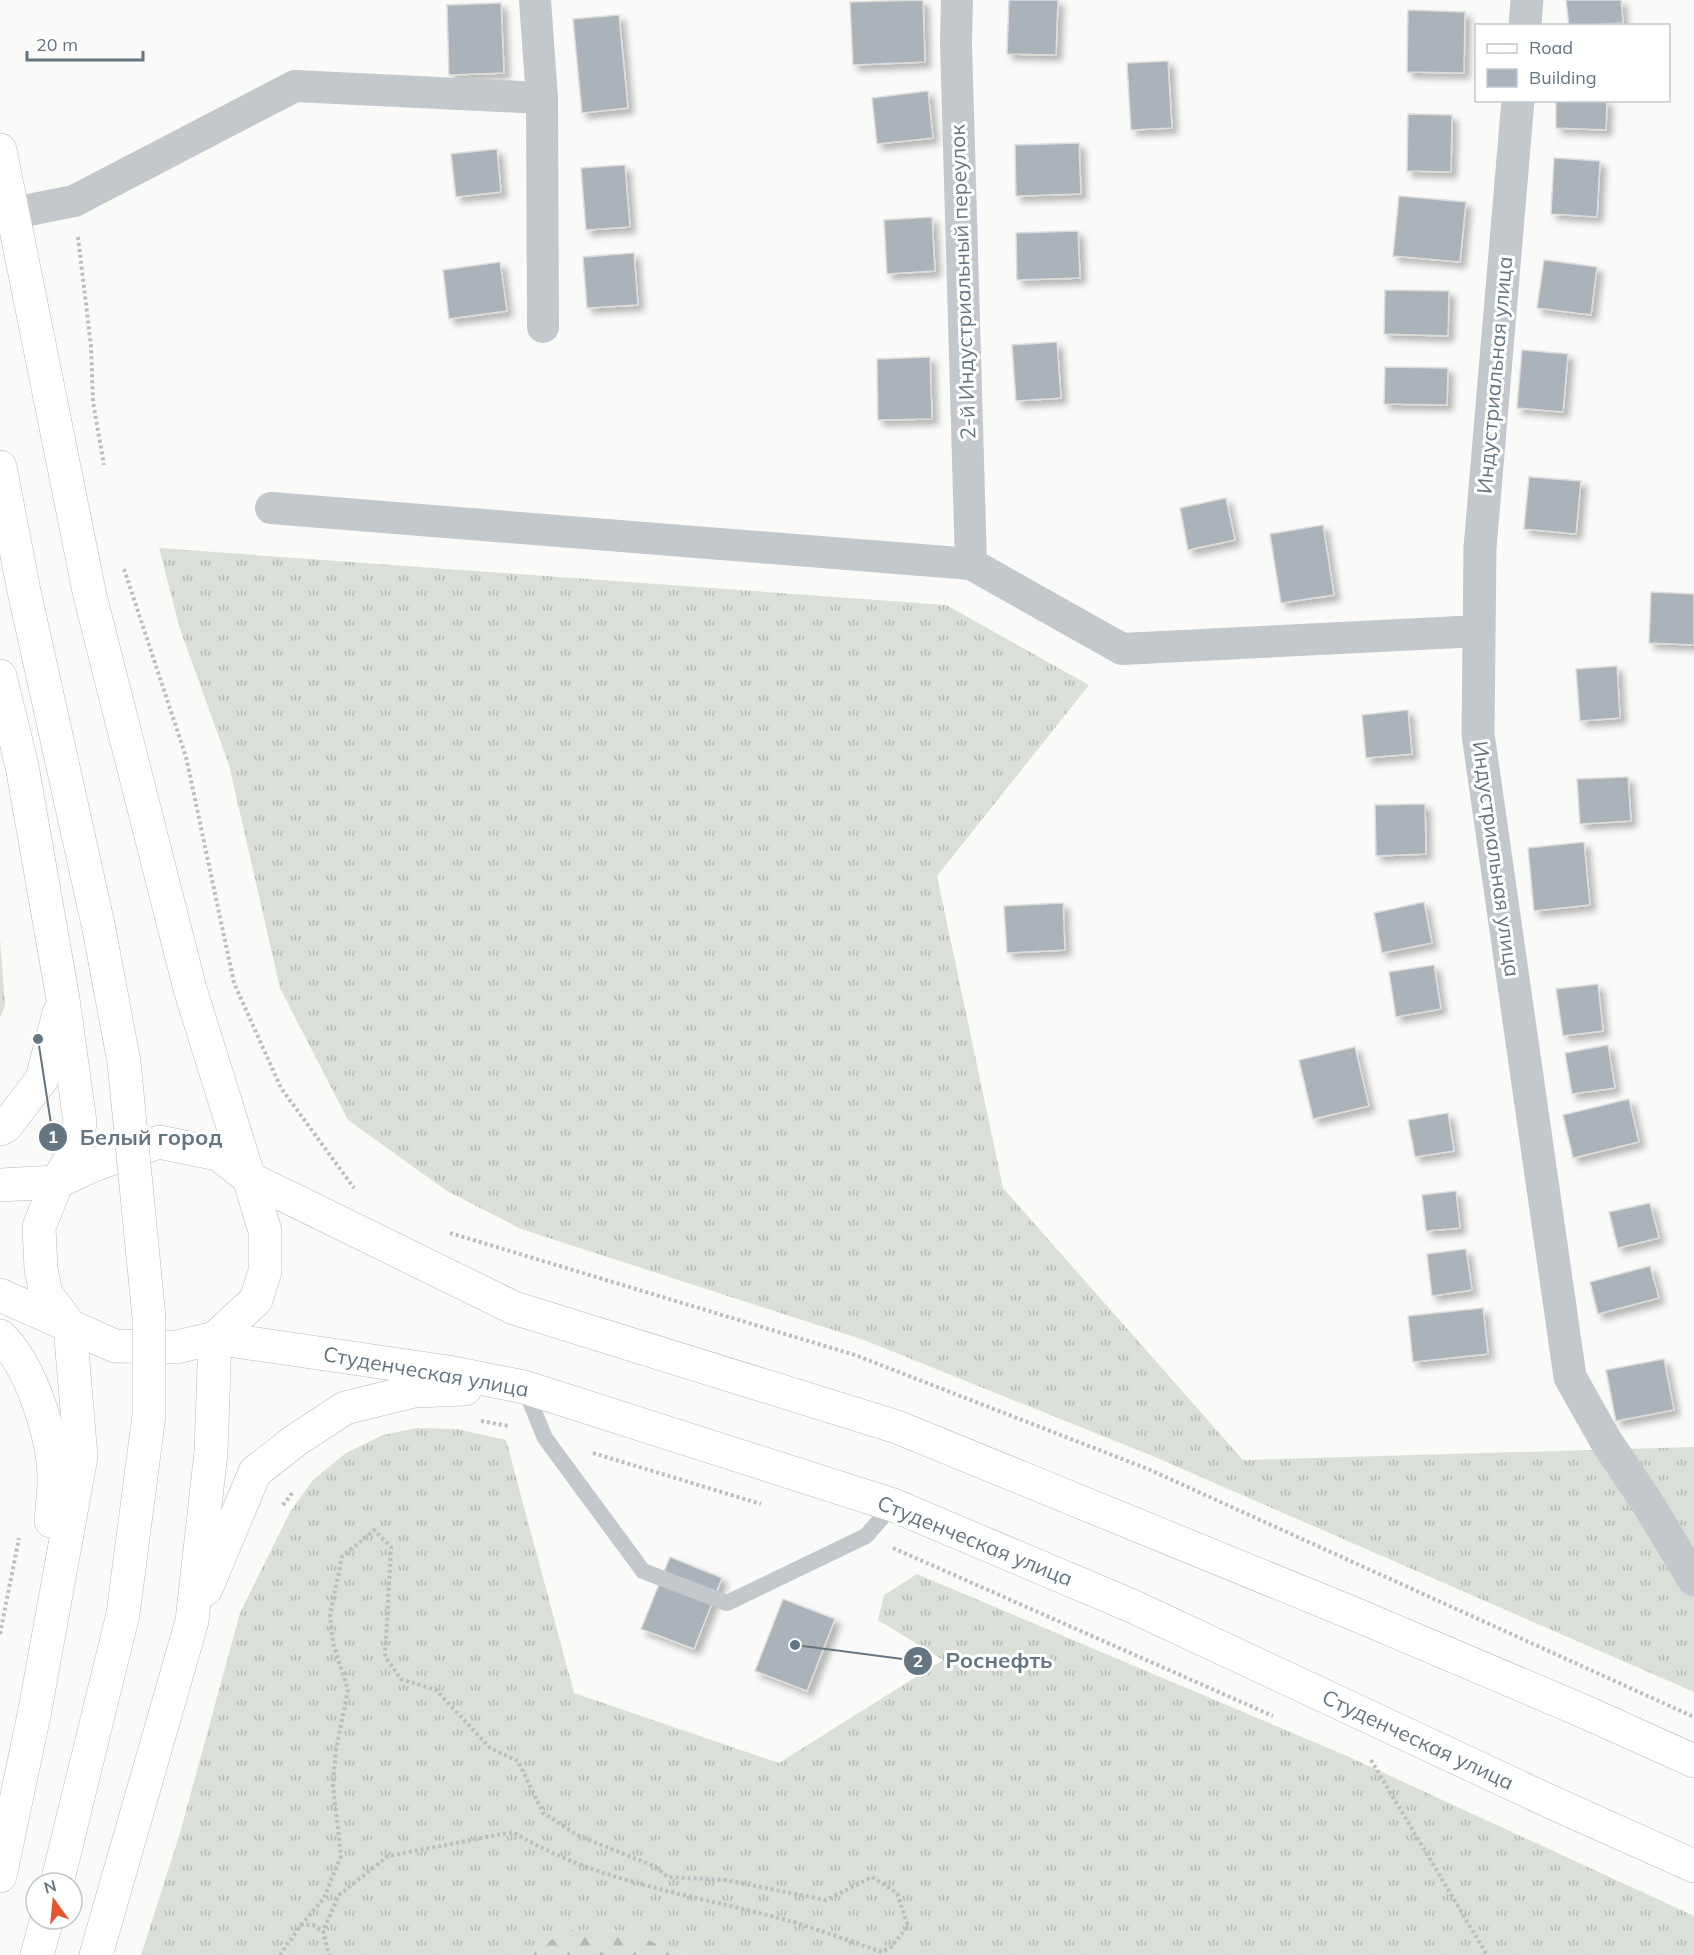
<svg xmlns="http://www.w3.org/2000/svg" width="1694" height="1955" viewBox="0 0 1694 1955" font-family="Mulish,sans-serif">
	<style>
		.grass { fill: url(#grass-tufts) }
		.forest { fill: url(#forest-firs) }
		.building { fill: #aab3b9; stroke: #dcdcda; stroke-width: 1.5; filter: url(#shadow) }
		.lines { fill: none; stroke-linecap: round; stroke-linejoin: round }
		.secondary-casing { stroke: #b3babf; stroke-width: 34 }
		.path { stroke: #bbbfc2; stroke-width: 4; stroke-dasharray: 3 3; stroke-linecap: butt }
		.service { stroke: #c3c8cc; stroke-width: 16 }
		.minor { stroke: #c3c8cc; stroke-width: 32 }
		.tertiary { stroke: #c3c8cc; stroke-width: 33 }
		.secondary { stroke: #fff; stroke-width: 33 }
		.secondary-bridge-casing { stroke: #b3babf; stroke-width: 34; stroke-linecap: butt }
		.secondary-bridge { stroke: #fff; stroke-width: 33 }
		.labels { text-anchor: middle; stroke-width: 6; stroke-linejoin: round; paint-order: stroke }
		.street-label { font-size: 21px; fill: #657683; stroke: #fff }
		.leader { fill: none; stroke: #657683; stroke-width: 2 }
		.callout-dot { fill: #657683; stroke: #fff; stroke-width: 2 }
		.mark-label { font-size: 18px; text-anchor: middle; font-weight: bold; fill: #fff }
		.callout-label { font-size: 22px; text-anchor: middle; font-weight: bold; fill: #657683; stroke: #fff; stroke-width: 6; stroke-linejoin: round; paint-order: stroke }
	</style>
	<defs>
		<pattern id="grass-tufts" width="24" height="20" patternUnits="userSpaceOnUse" patternTransform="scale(1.5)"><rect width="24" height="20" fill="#dadfd7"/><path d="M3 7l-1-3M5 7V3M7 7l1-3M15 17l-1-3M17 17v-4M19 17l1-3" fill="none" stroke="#b4b9b4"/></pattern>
		<pattern id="forest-firs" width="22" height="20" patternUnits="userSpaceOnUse" patternTransform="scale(1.5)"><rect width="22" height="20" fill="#dadfd7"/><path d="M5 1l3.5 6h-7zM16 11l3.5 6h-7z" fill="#b4b9b4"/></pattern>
		<filter id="shadow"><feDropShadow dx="5.5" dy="5.5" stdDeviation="3" flood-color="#0004"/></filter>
	</defs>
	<rect width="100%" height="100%" fill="#fafaf8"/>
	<g class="grass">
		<path d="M159 548 946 605 1089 685 937 876 1003 1188 1243 1460 1694 1447V1692L1155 1457 864 1340 521 1229 447 1191 348 1120 280 988 229 765 179 626Z"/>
		<path d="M0 939 5 1005 0 1018Z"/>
		<path d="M417 1428 457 1429 506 1440 574 1693 779 1763 943 1660 878 1620 884 1595 917 1574 1347 1756 1694 1916V1955H685L626 1931 571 1930 521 1955H141L180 1833 240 1613 290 1512 313 1480 346 1453 383 1435Z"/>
	</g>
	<path class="forest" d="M571 1930 626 1931 685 1955H521Z"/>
	<g class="building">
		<path d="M923 0 925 62 853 65 850 2Z"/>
		<path d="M1009 0H1058L1056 55 1007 54Z"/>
		<path d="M1566 0H1621L1623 23 1569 26Z"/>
		<path d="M501 3 504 73 449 75 447 5Z"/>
		<path d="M1408 10 1465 12 1464 73 1407 72Z"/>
		<path d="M619 15 628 108 582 113 573 19Z"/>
		<path d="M1168 61 1172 128 1131 130 1127 63Z"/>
		<path d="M928 91 933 138 877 144 872 98Z"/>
		<path d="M1556 100H1607L1606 130 1556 128Z"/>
		<path d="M1408 114 1452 115 1451 172 1407 171Z"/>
		<path d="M1079 143 1081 194 1016 196 1015 145Z"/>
		<path d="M497 149 501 192 456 197 451 154Z"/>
		<path d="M1554 158 1600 161 1597 217 1551 214Z"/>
		<path d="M625 165 630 227 586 230 581 168Z"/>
		<path d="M1399 196 1466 202 1460 262 1393 256Z"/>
		<path d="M932 217 935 271 887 274 884 220Z"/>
		<path d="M1078 231 1080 278 1017 280 1016 233Z"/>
		<path d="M634 253 638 305 587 308 583 257Z"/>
		<path d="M1544 260 1597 267 1591 315 1537 308Z"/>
		<path d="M500 262 507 311 449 319 443 270Z"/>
		<path d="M1385 290 1449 291 1448 336 1384 334Z"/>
		<path d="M1057 342 1061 398 1016 401 1012 345Z"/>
		<path d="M1522 350 1568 354 1563 412 1517 408Z"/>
		<path d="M930 357 932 419 878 420 877 359Z"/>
		<path d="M1385 367 1448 368 1447 405 1384 404Z"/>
		<path d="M1529 477 1581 481 1576 534 1524 529Z"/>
		<path d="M1226 498 1235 540 1188 550 1180 508Z"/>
		<path d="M1323 525 1334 595 1281 603 1270 534Z"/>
		<path d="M1651 592 1694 594V645L1649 643Z"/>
		<path d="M1617 666 1620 718 1580 721 1576 669Z"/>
		<path d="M1408 710 1412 754 1366 758 1362 715Z"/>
		<path d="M1628 777 1631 821 1580 824 1577 779Z"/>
		<path d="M1425 804 1426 854 1376 856 1375 805Z"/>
		<path d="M1584 842 1590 905 1534 911 1528 848Z"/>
		<path d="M1424 902 1432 943 1382 953 1374 913Z"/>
		<path d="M1063 903 1065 950 1007 953 1004 906Z"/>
		<path d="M1434 965 1441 1009 1396 1017 1389 972Z"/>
		<path d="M1598 984 1603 1031 1563 1036 1556 989Z"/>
		<path d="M1608 1045 1615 1088 1572 1094 1565 1053Z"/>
		<path d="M1355 1047 1369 1106 1313 1119 1299 1060Z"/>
		<path d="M1629 1099 1639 1142 1573 1158 1563 1115Z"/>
		<path d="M1448 1113 1454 1151 1415 1157 1408 1120Z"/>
		<path d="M1456 1191 1460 1228 1426 1231 1422 1195Z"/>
		<path d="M1650 1203 1659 1238 1618 1248 1609 1212Z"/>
		<path d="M1466 1249 1472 1290 1432 1296 1427 1254Z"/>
		<path d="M1650 1266 1659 1298 1598 1314 1590 1282Z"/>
		<path d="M1483 1308 1488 1354 1413 1362 1408 1316Z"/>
		<path d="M1664 1359 1674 1410 1616 1421 1606 1370Z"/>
		<path d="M670 1557 722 1578 694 1649 641 1629Z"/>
		<path d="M783 1599 835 1619 807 1691 755 1671Z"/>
	</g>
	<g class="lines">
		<g class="secondary-casing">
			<g id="secondary">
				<path d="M0 150 90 596 190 989 249 1178 514 1308 897 1427 1352 1613 1583 1711 1694 1761"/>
				<path d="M0 467 24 591 99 929"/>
				<path d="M0 676 22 766 63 999 80 1122 76 1149 57 1182 0 1185"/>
				<path d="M0 1129 6 1126 42 1079 59 1013"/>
				<path d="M159 1142 218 1154 249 1178 265 1231V1271L256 1300 215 1338 177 1347 115 1346 70 1326 46 1294 41 1269 39 1227 57 1182 91 1166Z"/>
				<path d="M0 1295 70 1326 81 1457 35 1710 0 1876"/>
				<path d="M0 1336C31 1365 54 1437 54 1480 54 1494 52 1508 51 1521"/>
				<path d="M206 1589 255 1472 296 1440 345 1408 414 1391 465 1389"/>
				<path d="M57 1883 123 1614"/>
				<path d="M37 1955 47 1919"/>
				<path d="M96 1955 192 1621 211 1452 215 1338 448 1372 524 1387 893 1505 1132 1606 1551 1802 1694 1866"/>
			</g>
		</g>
		<g class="path">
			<path d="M78 237 91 346 93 402 104 465"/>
			<path d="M124 569 186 757 234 983 281 1088 354 1188"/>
			<path d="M450 1233 855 1355 1148 1469 1694 1717"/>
			<path d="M481 1421 509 1426"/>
			<path d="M593 1453 761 1504"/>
			<path d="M283 1505 293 1492"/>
			<path d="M893 1548 1273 1716"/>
			<path d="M0 1634 19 1538"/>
			<path d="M1371 1760 1487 1955"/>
			<path d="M301 1925 324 1898 341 1856 333 1786 336 1750 348 1690 333 1643 330 1615 342 1557 374 1530 391 1547 385 1657 401 1679 436 1690 490 1748 518 1761 543 1813 579 1836 654 1866 668 1877 725 1880 826 1900 872 1877 897 1893 908 1926 891 1947 882 1952C849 1941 816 1928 782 1919 690 1894 595 1882 513 1832L388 1856 339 1895 323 1931"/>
			<path d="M280 1955 301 1925H313L323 1931 329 1955"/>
		</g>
		<path class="service" d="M524 1387 545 1438 643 1571 727 1603 866 1536 893 1505"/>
		<g class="minor">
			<path d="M535 0 542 98 543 327"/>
			<path d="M957 0 956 43 971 564"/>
			<path d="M14 213 74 201 295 86 542 98"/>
			<path d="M271 508 971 564 1122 649 1479 631"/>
		</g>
		<g class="tertiary">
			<path d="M1525 26 1527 0"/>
			<path d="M1518 100 1480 548 1478 734 1570 1377 1606 1441 1648 1504 1694 1580"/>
		</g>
		<use href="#secondary" class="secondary"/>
		<g class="secondary-bridge-casing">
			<path id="secondary-bridge" d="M99 929 124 1062 149 1318V1415L123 1614"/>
		</g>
		<use href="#secondary-bridge" class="secondary-bridge"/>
	</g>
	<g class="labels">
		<g class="street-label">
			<text transform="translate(963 282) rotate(-92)" y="7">2-й Индустриальный переулок</text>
			<text transform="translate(1495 375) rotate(-85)" y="7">Индустриальная улица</text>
			<text transform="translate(1496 859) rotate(82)" y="7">Индустриальная улица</text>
			<text transform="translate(426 1372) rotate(10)" y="7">Студенческая улица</text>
			<text transform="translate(975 1541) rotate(22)" y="7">Студенческая улица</text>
			<text transform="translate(1418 1740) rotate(25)" y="7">Студенческая улица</text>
		</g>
	</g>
	<path class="leader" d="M38 1039L53 1137M795 1645L918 1661"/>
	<g class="callout-dot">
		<circle cx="38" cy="1039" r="6"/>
		<circle cx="795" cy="1645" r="6"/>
		<circle cx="53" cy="1137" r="15"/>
		<circle cx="918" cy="1661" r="15"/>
	</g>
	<g class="mark-label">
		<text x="53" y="1143">1</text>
		<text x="918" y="1667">2</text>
	</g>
	<g class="callout-label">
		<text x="151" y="1145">Белый город</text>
		<text x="999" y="1668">Роснефть</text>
	</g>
	<rect x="1475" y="24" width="195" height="78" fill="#ffffff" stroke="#c1c8cd" stroke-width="1.5"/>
	<rect x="1487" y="44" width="30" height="9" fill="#ffffff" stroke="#c1c8cd" stroke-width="1.5"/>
	<text x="1529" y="54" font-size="18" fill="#657683">Road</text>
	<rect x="1487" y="69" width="30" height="18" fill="#aab3b9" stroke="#c1c8cd" stroke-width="1.5"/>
	<text x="1529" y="84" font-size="18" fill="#657683">Building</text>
	<g transform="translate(54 1901) rotate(345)"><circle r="28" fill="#ffffff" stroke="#c1c8cd" stroke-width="1.5"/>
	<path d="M0-4.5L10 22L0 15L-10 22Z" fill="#e4572e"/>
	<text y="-9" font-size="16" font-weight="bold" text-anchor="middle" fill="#657683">N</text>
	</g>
	<path d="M27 51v9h116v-9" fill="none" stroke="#657683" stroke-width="3"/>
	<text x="36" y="51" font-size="18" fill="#657683" stroke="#ffffff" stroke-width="4.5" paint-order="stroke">20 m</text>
</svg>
